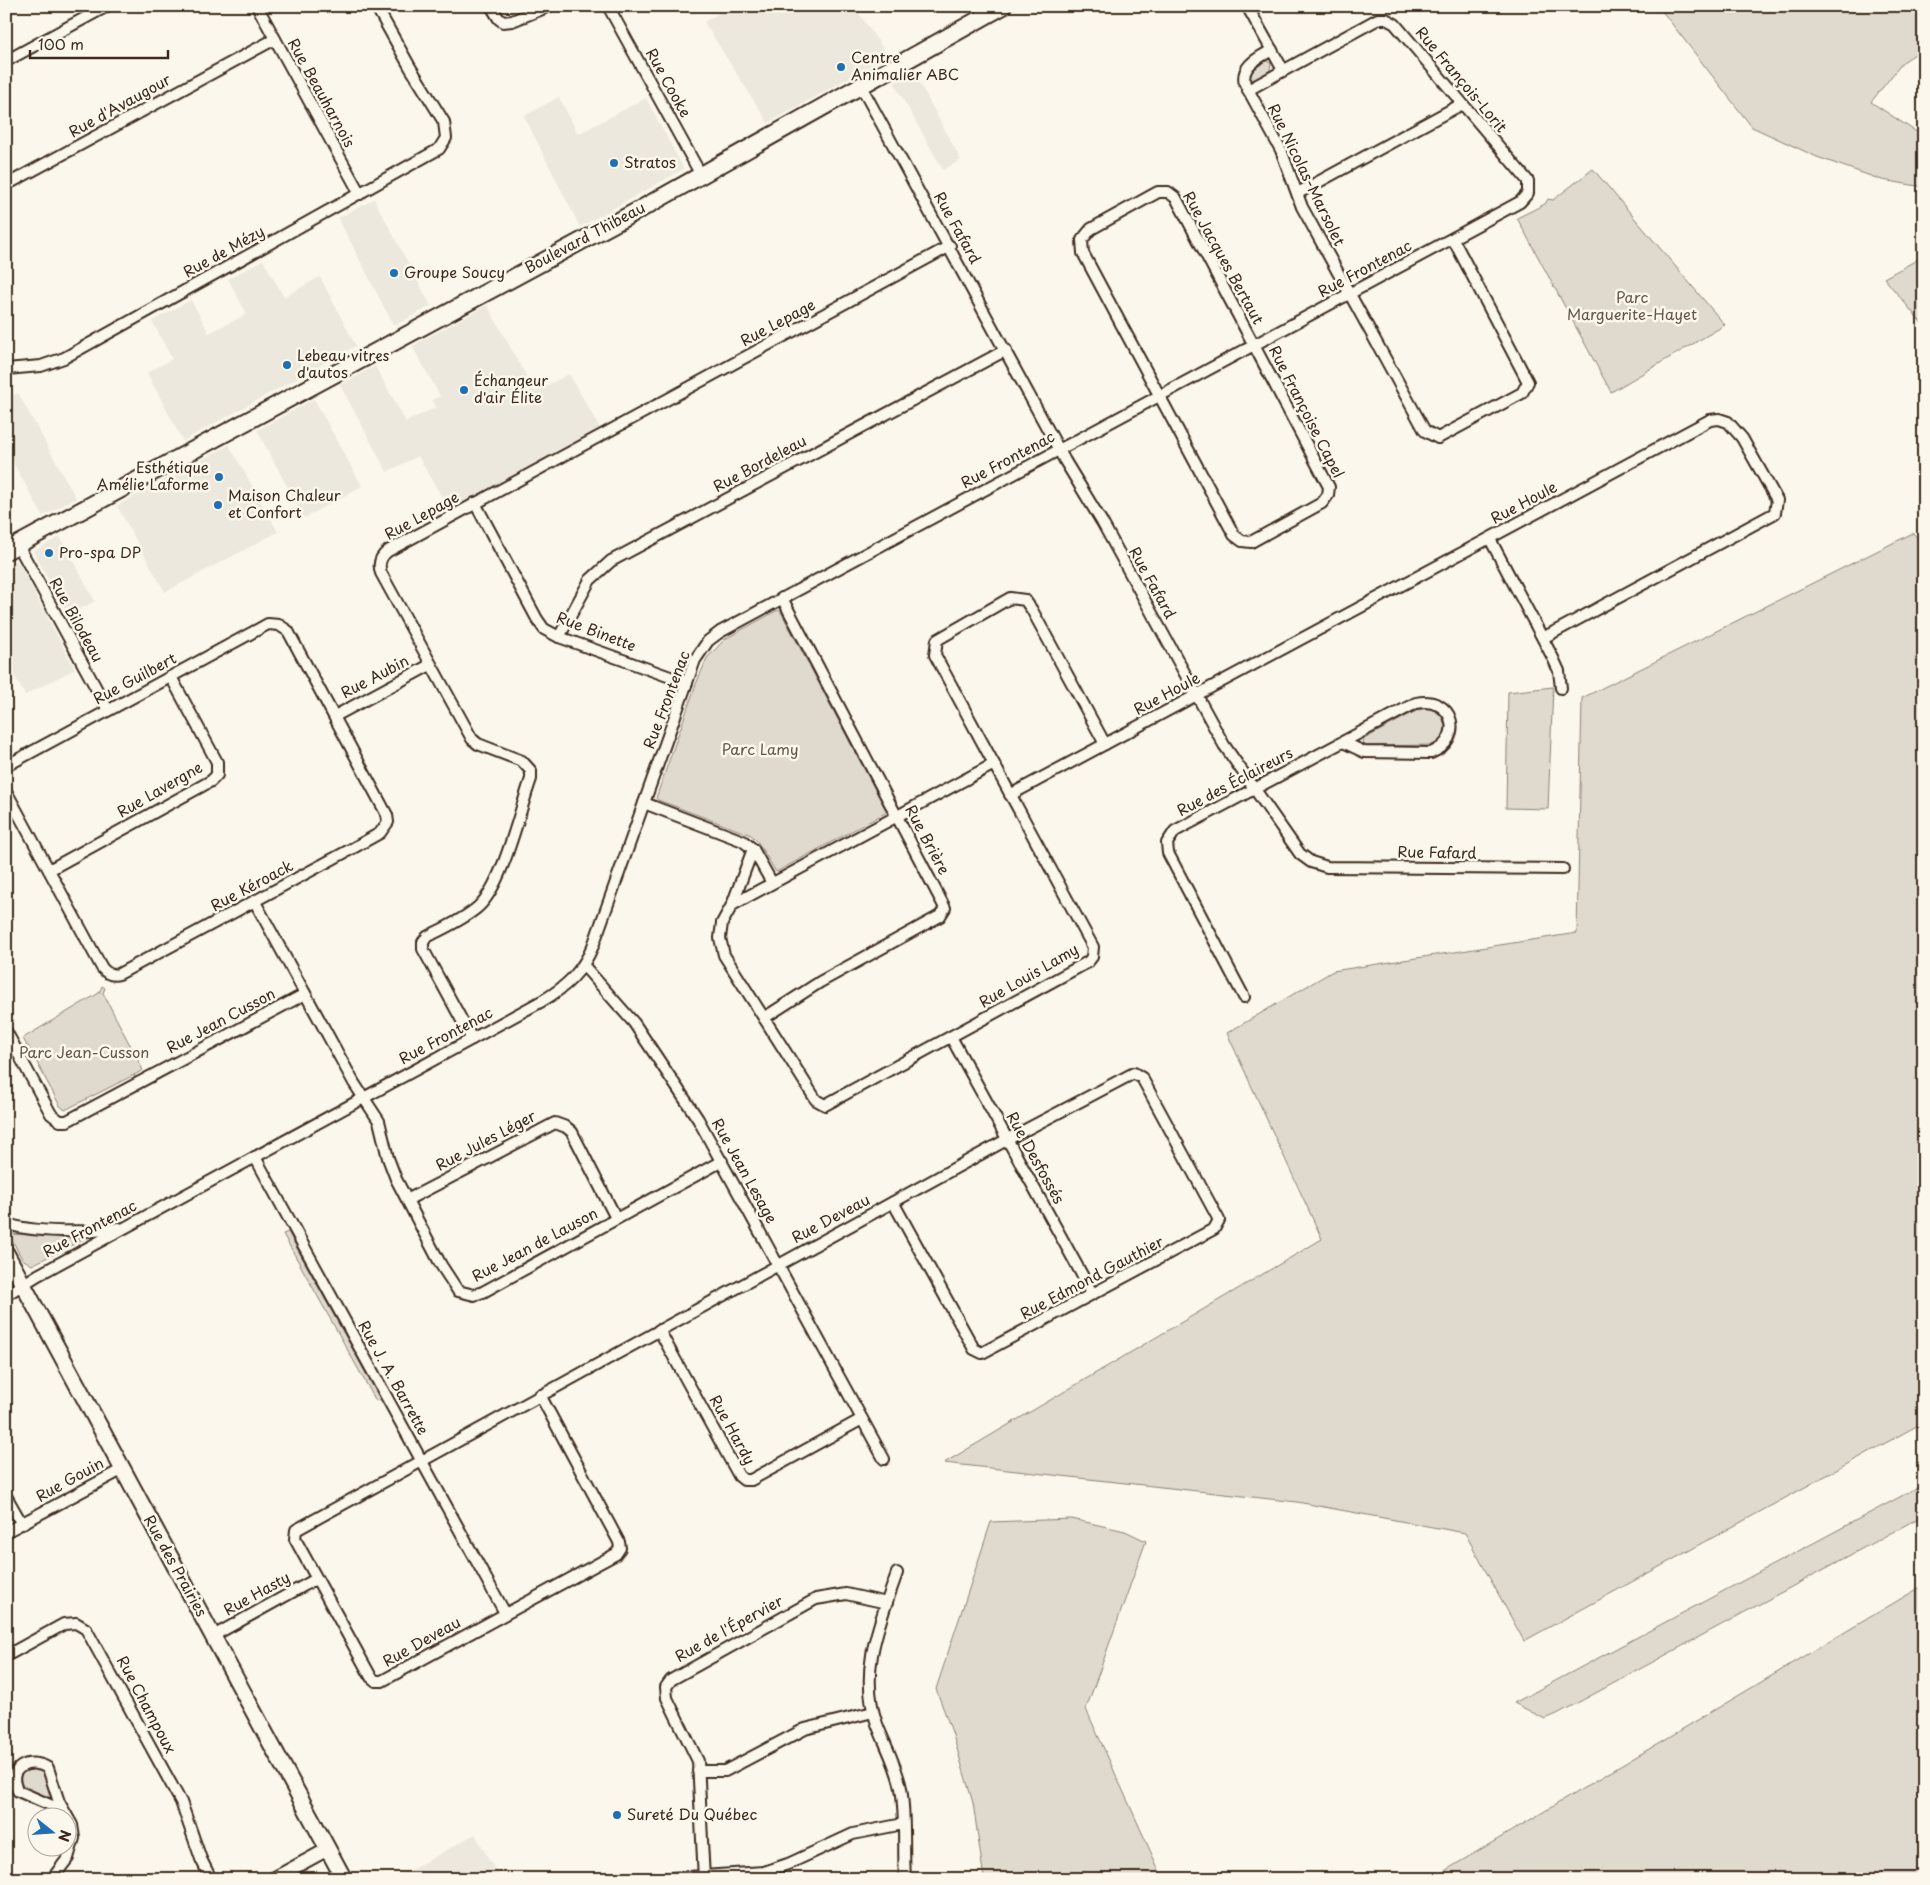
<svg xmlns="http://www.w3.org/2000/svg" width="1930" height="1885" viewBox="0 0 1930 1885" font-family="'Playpen Sans',sans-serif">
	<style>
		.built { fill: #ede8dd }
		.green { fill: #dfd9ce; stroke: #8d8276 }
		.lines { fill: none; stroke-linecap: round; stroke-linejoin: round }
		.minor-casing { stroke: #3b2a1e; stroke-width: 14 }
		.tertiary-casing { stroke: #3b2a1e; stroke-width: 16 }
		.secondary-casing { stroke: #3b2a1e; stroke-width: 19 }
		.primary-casing { stroke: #3b2a1e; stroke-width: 20 }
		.minor { stroke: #fbf7ec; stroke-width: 10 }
		.tertiary { stroke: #fbf7ec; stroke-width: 12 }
		.secondary { stroke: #fbf7ec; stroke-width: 15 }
		.primary { stroke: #fbf7ec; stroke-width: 16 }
		.poi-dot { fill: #1f6fb2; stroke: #fbf7ec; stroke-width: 2 }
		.labels { text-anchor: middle; stroke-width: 5; stroke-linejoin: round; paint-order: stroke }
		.poi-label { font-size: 15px; fill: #3b2a1e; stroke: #fbf7ec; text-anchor: start }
		.street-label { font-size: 15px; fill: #3b2a1e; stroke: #fbf7ec }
		.park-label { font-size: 15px; fill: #64564a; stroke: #fbf7ec }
	</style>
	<rect width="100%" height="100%" fill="#fbf7ec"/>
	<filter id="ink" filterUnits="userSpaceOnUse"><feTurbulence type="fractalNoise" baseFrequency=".02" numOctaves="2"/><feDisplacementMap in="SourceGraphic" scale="10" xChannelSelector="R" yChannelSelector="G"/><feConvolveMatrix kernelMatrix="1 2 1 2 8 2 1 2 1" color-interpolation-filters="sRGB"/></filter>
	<g filter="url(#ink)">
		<g class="built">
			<path d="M731 6H854L888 56 768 123 704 22Z"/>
			<path d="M913 71 961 160 943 170 894 83Z"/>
			<path d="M559 97 578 134 646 98 684 169 580 227 524 116Z"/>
			<path d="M374 199 431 306 394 326 338 218Z"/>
			<path d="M263 260 284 297 320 277 356 346 183 441 147 373 172 359 152 321 191 300 209 333 247 314 228 279Z"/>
			<path d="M487 305 535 392 569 374 600 428 449 510 418 456 387 472 340 385 375 366 406 422 436 407 432 400 440 396 412 346Z"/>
			<path d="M18 393 76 498 43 516 6 450V399Z"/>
			<path d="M314 399 362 486 304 518 257 430Z"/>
			<path d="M229 445 278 532 165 592 117 506Z"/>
			<path d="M60 537 95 601 68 616 33 551Z"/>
			<path d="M17 560 75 669 25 695 11 670 6 673V566Z"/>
			<path d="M475 1834 500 1879H395Z"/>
		</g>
		<g class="green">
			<path d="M1658 6H1924V48L1903 62 1871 102 1924 137V187L1882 180 1817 157 1752 127Z"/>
			<path d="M1264 60 1271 63 1270 70 1255 81H1250L1248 75 1253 66Z"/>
			<path d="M1593 169 1725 325 1611 392 1517 218 1545 204 1548 199 1553 200Z"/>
			<path d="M1924 256V326L1884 278Z"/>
			<path d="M1913 533 1924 545V1422L1524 1641 1465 1533 1297 1502 944 1463 1322 1239 1227 1033 1333 971 1577 933 1582 698Z"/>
			<path d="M778 610 781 612 887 812 776 872 757 841 751 835 658 800 656 798 696 684 707 658 725 639Z"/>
			<path d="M1553 687 1548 809 1506 808 1508 692Z"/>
			<path d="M1426 708C1447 711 1451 735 1434 745L1366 746 1363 744 1364 739 1418 710Z"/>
			<path d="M102 986 105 988 103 993 143 1070 134 1075 138 1083 134 1075 65 1110 60 1106 28 1046 18 1052 27 1046 23 1038 99 993Z"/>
			<path d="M288 1232 380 1399 376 1401 283 1234Z"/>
			<path d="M9 1234 82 1237 84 1239 32 1265 22 1259Z"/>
			<path d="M1924 1484V1515L1557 1714 1545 1719 1514 1703Z"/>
			<path d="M1072 1519 1125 1531 1146 1541 1086 1709 1163 1879H984L973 1803 952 1732 936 1689 991 1522Z"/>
			<path d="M1924 1585V1879H1431Z"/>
			<path d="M35 1768 44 1772 52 1801C42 1797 15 1792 19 1777 21 1769 28 1768 35 1768Z"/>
		</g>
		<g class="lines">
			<g class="minor-casing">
				<g id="minor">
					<path d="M257 6 360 194"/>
					<path d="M491 6 499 19 503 22 512 21 550 6"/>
					<path d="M608 6 701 175"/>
					<path d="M1247 6 1283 70"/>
					<path d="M1272 50C1258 58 1240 66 1245 84L1281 150 1302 207 1425 431 1438 438 1522 393 1528 382 1453 239"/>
					<path d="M6 61 107 6"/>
					<path d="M861 86 1065 461 1102 522 1224 745 1300 854 1311 862 1327 867 1563 869"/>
					<path d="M6 185 275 39"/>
					<path d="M1158 192H1168L1176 198 1329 487 1328 495 1322 503 1251 542 1242 541 1234 535 1083 253 1082 240 1091 229Z"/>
					<path d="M1298 193 1462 104"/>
					<path d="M6 369 41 366 64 358 439 149 446 138 444 122 410 67 376 6"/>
					<path d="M475 503 537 619 544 629 559 637 687 683"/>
					<path d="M1490 539 1553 658 1559 671 1561 688"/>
					<path d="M18 545 108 710"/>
					<path d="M559 637 590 580 611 561 1006 350"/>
					<path d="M335 716 430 665"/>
					<path d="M6 766 268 624 279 625 288 631 387 815 388 822 380 833 355 847 119 974C112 976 107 974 102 968L6 791"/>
					<path d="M1010 795 1710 420 1719 419 1728 422 1742 438 1777 500 1775 513 1543 638"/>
					<path d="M644 803 743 841 753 849 772 883"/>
					<path d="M753 849 732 905 722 923 720 938 724 955 816 1100 825 1105 1088 962 1092 957 1093 947 935 655 937 640 1010 598 1025 600 1032 610 1105 744"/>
					<path d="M49 870 211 781 217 775V762L171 677"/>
					<path d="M255 902 354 1083 379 1121 388 1158 396 1179 441 1265 458 1291 474 1295 483 1292 722 1161"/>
					<path d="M732 905 994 764"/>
					<path d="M584 966 634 1023 698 1119 884 1459"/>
					<path d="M1244 997 1168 853 1167 843 1175 831 1416 703C1453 695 1466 739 1431 753L1364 752 1343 742"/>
					<path d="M764 1018 820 982 940 916 945 908 782 598"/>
					<path d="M6 1031 51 1114 60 1121H67L305 994"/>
					<path d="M951 1037 1092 1293"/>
					<path d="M472 1039 423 949V942L427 937C444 928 463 920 478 907 503 885 519 812 531 779V771L522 761 478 744 472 739 381 573C378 564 380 557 388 551L950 246"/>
					<path d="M255 1157 505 1613"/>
					<path d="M407 1200 555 1123 566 1127 572 1132 616 1218"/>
					<path d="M6 1223C28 1233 95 1233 119 1228"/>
					<path d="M6 1295 38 1275 542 1001C566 987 582 972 593 946L695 660 708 641 720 632 1520 202 1528 193V181L1395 24 1386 19H1378L1248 90"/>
					<path d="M659 1330 739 1476 744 1480H751L862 1419"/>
					<path d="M540 1395 619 1542 620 1548 616 1554 382 1681H376L371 1677 295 1539 296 1530 1008 1139 1134 1073 1142 1078 1219 1220 1214 1229 982 1353 974 1349 893 1202"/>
					<path d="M6 1496 22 1524"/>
					<path d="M6 1532 123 1469"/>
					<path d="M897 1573C880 1622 858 1671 877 1724 885 1745 896 1764 901 1788 906 1817 903 1849 905 1879"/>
					<path d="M213 1636 316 1579"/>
					<path d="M6 1656 64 1624 76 1623 86 1629 181 1802 201 1859 211 1879"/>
					<path d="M698 1771H725L805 1729 873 1712"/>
					<path d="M52 1879 68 1858 74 1838 72 1825 59 1802 48 1768C29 1756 5 1769 18 1791L64 1811"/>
					<path d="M657 1879 764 1872 788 1864 853 1834 903 1824"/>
					<path d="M704 1879 698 1761 667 1698 666 1687 671 1680 816 1599 846 1594 887 1603"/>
				</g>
			</g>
			<g class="tertiary-casing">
				<path id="tertiary" d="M273 1879 328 1849"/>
			</g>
			<g class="secondary-casing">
				<path id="secondary" d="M6 1253 344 1879"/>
			</g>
			<g class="primary-casing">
				<path id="primary" d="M6 551 639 210 1003 6"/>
			</g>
			<use href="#minor" class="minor"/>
			<use href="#tertiary" class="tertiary"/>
			<use href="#secondary" class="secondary"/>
			<use href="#primary" class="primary"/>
		</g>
	</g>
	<g class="poi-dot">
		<circle cx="841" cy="67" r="5"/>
		<circle cx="614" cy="163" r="5"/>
		<circle cx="394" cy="273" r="5"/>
		<circle cx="287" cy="365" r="5"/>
		<circle cx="464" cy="390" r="5"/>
		<circle cx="219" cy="477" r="5"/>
		<circle cx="218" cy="505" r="5"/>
		<circle cx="49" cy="553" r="5"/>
		<circle cx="617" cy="1815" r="5"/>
	</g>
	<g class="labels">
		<g class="poi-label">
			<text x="851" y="63">Centre<tspan x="851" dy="17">Animalier ABC</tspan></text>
			<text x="624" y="168">Stratos</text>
			<text x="404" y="278">Groupe Soucy</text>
			<text x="297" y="361">Lebeau vitres<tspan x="297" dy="17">d'autos</tspan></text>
			<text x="474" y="386">Échangeur<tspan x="474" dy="17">d'air Élite</tspan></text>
			<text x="209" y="473" text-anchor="end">Esthétique<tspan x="209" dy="17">Amélie Laforme</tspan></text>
			<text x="228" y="501">Maison Chaleur<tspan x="228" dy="17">et Confort</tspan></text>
			<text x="59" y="558">Pro-spa DP</text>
			<text x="627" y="1820">Sureté Du Québec</text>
		</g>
		<g class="street-label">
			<text transform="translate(1461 80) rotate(50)" y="5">Rue François-Lorit</text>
			<text transform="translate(668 83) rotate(61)" y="5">Rue Cooke</text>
			<text transform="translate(321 93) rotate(61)" y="5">Rue Beauharnois</text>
			<text transform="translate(120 106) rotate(-29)" y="5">Rue d'Avaugour</text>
			<text transform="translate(1306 175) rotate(64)" y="5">Rue Nicolas-Marsolet</text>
			<text transform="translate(957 228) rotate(61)" y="5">Rue Fafard</text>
			<text transform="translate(585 238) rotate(-28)" y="5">Boulevard Thibeau</text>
			<text transform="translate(224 252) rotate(-29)" y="5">Rue de Mézy</text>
			<text transform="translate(1223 258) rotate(61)" y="5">Rue Jacques Bertaut</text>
			<text transform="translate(1365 269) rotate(-28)" y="5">Rue Frontenac</text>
			<text transform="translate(778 323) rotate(-28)" y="5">Rue Lepage</text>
			<text transform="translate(1306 412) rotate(63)" y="5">Rue Françoise Capel</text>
			<text transform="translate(1008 460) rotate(-28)" y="5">Rue Frontenac</text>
			<text transform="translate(760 464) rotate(-28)" y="5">Rue Bordeleau</text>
			<text transform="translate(1524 503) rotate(-28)" y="5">Rue Houle</text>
			<text transform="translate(422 516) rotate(-29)" y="5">Rue Lepage</text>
			<text transform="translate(1152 583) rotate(61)" y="5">Rue Fafard</text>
			<text transform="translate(76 620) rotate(61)" y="5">Rue Bilodeau</text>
			<text transform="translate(596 632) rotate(21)" y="5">Rue Binette</text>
			<text transform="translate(375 677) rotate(-28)" y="5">Rue Aubin</text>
			<text transform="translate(135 679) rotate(-28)" y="5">Rue Guilbert</text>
			<text transform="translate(1167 694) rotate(-28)" y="5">Rue Houle</text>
			<text transform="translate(667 700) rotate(-69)" y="5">Rue Frontenac</text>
			<text transform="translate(1235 782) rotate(-28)" y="5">Rue des Éclaireurs</text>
			<text transform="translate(160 790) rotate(-30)" y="5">Rue Lavergne</text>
			<text transform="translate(927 840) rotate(62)" y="5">Rue Brière</text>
			<text transform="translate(1437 853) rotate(1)" y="5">Rue Fafard</text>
			<text transform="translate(252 886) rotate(-28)" y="5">Rue Kéroack</text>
			<text transform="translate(1029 976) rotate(-30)" y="5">Rue Louis Lamy</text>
			<text transform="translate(221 1021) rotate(-28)" y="5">Rue Jean Cusson</text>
			<text transform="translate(446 1036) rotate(-28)" y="5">Rue Frontenac</text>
			<text transform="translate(486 1141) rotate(-28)" y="5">Rue Jules Léger</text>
			<text transform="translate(1035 1158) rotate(61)" y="5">Rue Desfossés</text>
			<text transform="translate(744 1171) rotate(61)" y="5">Rue Jean Lesage</text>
			<text transform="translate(831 1219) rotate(-28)" y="5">Rue Deveau</text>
			<text transform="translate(90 1229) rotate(-28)" y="5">Rue Frontenac</text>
			<text transform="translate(535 1245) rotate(-28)" y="5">Rue Jean de Lauson</text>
			<text transform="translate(1092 1278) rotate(-28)" y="5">Rue Edmond Gauthier</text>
			<text transform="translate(393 1378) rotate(61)" y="5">Rue J. A. Barrette</text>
			<text transform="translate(732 1430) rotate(61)" y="5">Rue Hardy</text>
			<text transform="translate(70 1480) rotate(-29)" y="5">Rue Gouin</text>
			<text transform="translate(175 1566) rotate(61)" y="5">Rue des Prairies</text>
			<text transform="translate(257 1594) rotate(-29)" y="5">Rue Hasty</text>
			<text transform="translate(729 1629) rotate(-29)" y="5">Rue de l'Épervier</text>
			<text transform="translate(422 1642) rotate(-29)" y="5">Rue Deveau</text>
			<text transform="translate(146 1705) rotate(62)" y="5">Rue Champoux</text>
		</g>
		<g class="park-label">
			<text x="1632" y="303">Parc<tspan x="1632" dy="17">Marguerite-Hayet</tspan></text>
			<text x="760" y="755">Parc Lamy</text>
			<text x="84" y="1058">Parc Jean-Cusson</text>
		</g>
	</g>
	<rect width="1930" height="1885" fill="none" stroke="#fbf7ec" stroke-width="25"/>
	<rect x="12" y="12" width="1905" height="1860" fill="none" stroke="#3b2a1e" stroke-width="2" filter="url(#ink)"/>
	<g transform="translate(52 1832) rotate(107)"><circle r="24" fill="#fbf7ec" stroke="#aea59a"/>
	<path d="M0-4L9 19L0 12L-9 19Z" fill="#1f6fb2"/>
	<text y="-8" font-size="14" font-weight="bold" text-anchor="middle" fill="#3b2a1e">N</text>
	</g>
	<path d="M30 50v8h138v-8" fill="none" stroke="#3b2a1e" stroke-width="2.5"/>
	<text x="38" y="50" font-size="15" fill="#3b2a1e" stroke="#fbf7ec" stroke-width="4" paint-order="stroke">100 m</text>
</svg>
